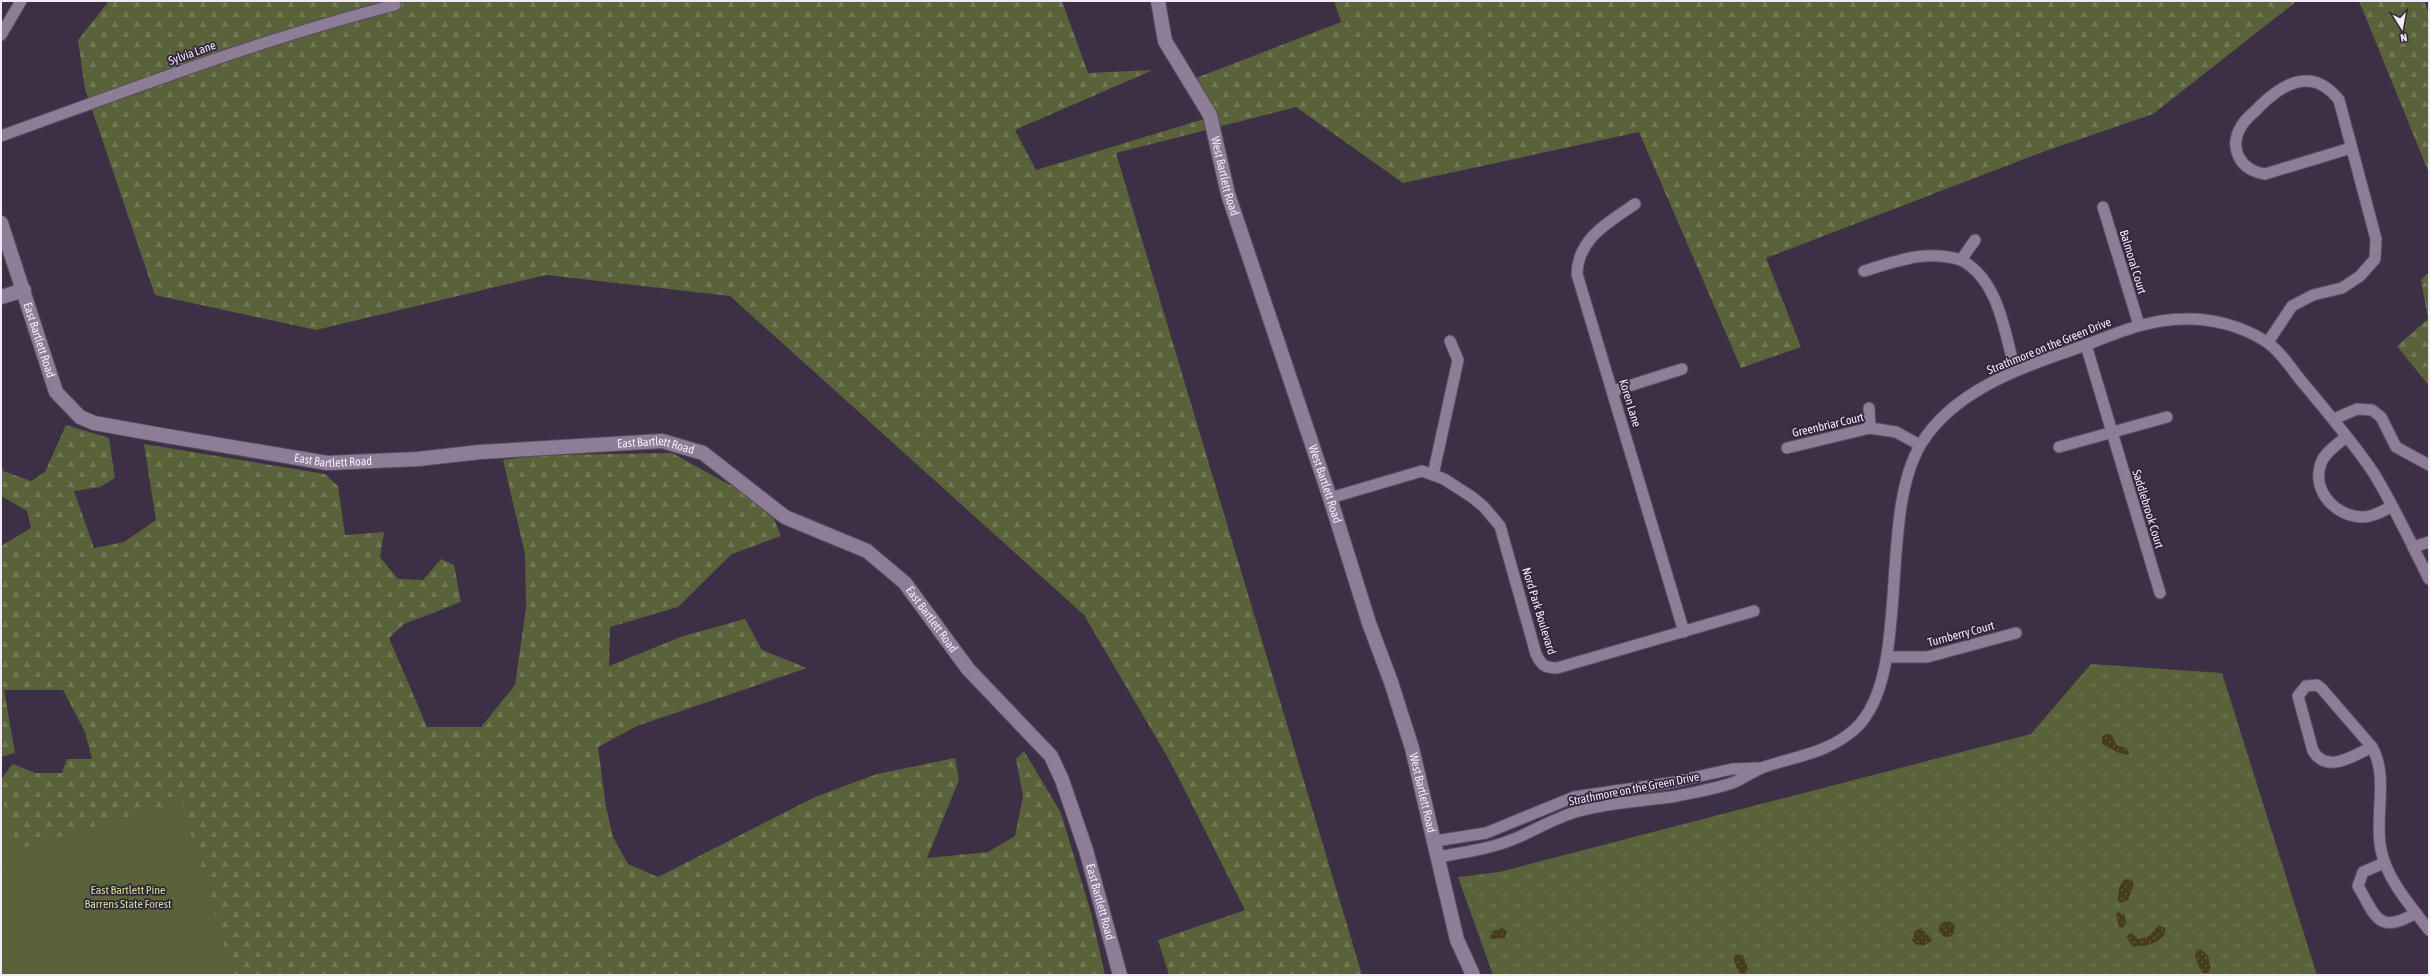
<svg xmlns="http://www.w3.org/2000/svg" width="2430" height="976" viewBox="0 0 2430 976" font-family="'Asap Condensed',sans-serif">
	<style>
		.grass { fill: url(#grass-tufts) }
		.forest { fill: url(#forest-firs) }
		.sand { fill: url(#sand-dots) }
		.park { fill: #596238 }
		.lines { fill: none; stroke-linecap: round; stroke-linejoin: round }
		.minor-casing { stroke: #594e60; stroke-width: 13 }
		.tertiary-casing { stroke: #594e60; stroke-width: 16 }
		.minor { stroke: #8d7d97; stroke-width: 11 }
		.tertiary { stroke: #8d7d97; stroke-width: 14 }
		.labels { text-anchor: middle; stroke-width: 3.5; stroke-linejoin: round; paint-order: stroke }
		.street-label { font-size: 12px; fill: #f2eaf8; stroke: #32253b }
		.park-label { font-size: 12px; fill: #ccdd95; stroke: #32253b }
	</style>
	<defs>
		<pattern id="grass-tufts" width="24" height="20" patternUnits="userSpaceOnUse"><rect width="24" height="20" fill="#596238"/><path d="M3 7l-1-3M5 7V3M7 7l1-3M15 17l-1-3M17 17v-4M19 17l1-3" fill="none" stroke="#717956"/></pattern>
		<pattern id="forest-firs" width="22" height="20" patternUnits="userSpaceOnUse"><rect width="22" height="20" fill="#596238"/><path d="M5 1l3.5 6h-7zM16 11l3.5 6h-7z" fill="#717956"/></pattern>
		<pattern id="sand-dots" width="8" height="8" patternUnits="userSpaceOnUse"><rect width="8" height="8" fill="#453d1d"/><path d="M2 2h.1M6 6h.1" fill="none" stroke="#60593f" stroke-width="1.8" stroke-linecap="round"/></pattern>
	</defs>
	<rect width="100%" height="100%" fill="#3d2f45"/>
	<path class="grass" d="M2091 664 2222 673 2317 975H1493L1458 877 1499 872 2031 734Z"/>
	<g class="forest">
		<path d="M109 1H1062L1088 73 1153 70 1015 130 1036 170 1204 119 1183 83 1341 22 1334 1H2297L2153 114 2037 154 1766 258 1801 347 1741 368 1639 132 1403 183 1296 107 1116 153 1362 975H1169L1158 940 1245 910 1171 763 1084 615 730 296 546 275 316 330 155 295 85 89 78 40Z"/>
		<path d="M2359 1H2424L2429 13V173Z"/>
		<path d="M2429 272V386L2397 346 2428 319 2421 280Z"/>
		<path d="M66 425 109 438 115 478 100 487 74 491 94 548 124 542 156 520 144 444 325 474 338 486 345 535 384 532 380 557 398 579 423 580 441 559 454 565 461 602 404 624 389 638 427 727H481L515 685 526 608 525 554 503 460 541 455 672 453 750 496 773 517 781 536 732 554 678 607 610 627 609 666 683 636 745 619 762 650 807 668 637 726 598 747 606 807 613 837 628 864 658 877 815 797 877 774 955 758 959 780 927 858 988 852 1015 836 1023 796 1016 759 1024 751 1061 813 1091 913 1105 975H1V858L12 857 1 820V779L13 764 35 773H62L67 759H92L85 732 63 690H4L15 753 1 757V546L31 528 27 511 1 496V461L3 471 31 481 45 472Z"/>
	</g>
	<g class="sand">
		<path d="M2105 734H2111L2117 745 2128 749 2129 755 2121 754 2102 744V737Z"/>
		<path d="M2126 879 2132 880 2134 884 2128 900 2121 903 2119 902C2116 896 2120 881 2126 879Z"/>
		<path d="M2118 912 2124 914 2126 922 2123 928 2119 927 2116 914Z"/>
		<circle cx="1947" cy="929" r="8"/>
		<path d="M2159 925 2165 928C2168 941 2142 949 2132 946L2126 936 2131 933 2139 939 2149 936Z"/>
		<path d="M1502 928 1507 931 1505 938 1492 939 1490 937 1493 931Z"/>
		<path d="M1921 928 1933 940 1923 946 1915 944 1912 940 1915 931Z"/>
		<path d="M2197 949 2202 950 2208 956 2211 968 2208 973H2203C2199 969 2198 962 2195 957Z"/>
		<path d="M1736 954 1743 955 1748 969 1744 974 1739 973 1733 958Z"/>
	</g>
	<path class="park" d="M1 795 18 849 181 801 233 975H1V867L3 866 1 858Z"/>
	<g class="lines">
		<g class="minor-casing">
			<g id="minor">
				<path d="M1 35 21 1"/>
				<path d="M1 136C132 89 261 39 395 5"/>
				<path d="M1635 204C1608 223 1578 238 1577 274L1684 632"/>
				<path d="M2103 207 2139 325"/>
				<path d="M1961 260C1999 280 2005 333 2015 371"/>
				<path d="M1864 271C1897 261 1927 249 1961 260L1975 240"/>
				<path d="M2268 342 2292 306 2313 295 2342 288 2360 276 2375 259 2376 239 2339 100C2313 67 2284 82 2259 107 2254 113 2246 118 2242 125 2228 147 2239 170 2265 174L2351 148"/>
				<path d="M2086 345 2160 593"/>
				<path d="M1613 391 1682 369"/>
				<path d="M1869 408 1870 428"/>
				<path d="M2334 419 2357 409 2372 410 2381 417 2396 447 2429 465"/>
				<path d="M2346 437C2338 444 2325 452 2321 463 2311 491 2336 517 2363 517 2373 517 2383 511 2391 507"/>
				<path d="M2059 447 2167 417"/>
				<path d="M1787 448 1870 428 1896 432 1920 445"/>
				<path d="M1433 475 1458 360 1450 341"/>
				<path d="M1330 498 1422 471 1444 479 1472 497 1484 507 1500 526 1536 654C1541 665 1545 668 1557 668L1754 611"/>
				<path d="M2413 547 2429 542"/>
				<path d="M1887 657H1927L2016 633"/>
				<path d="M2317 685 2322 689 2372 747C2353 756 2327 774 2313 751L2298 696 2306 686Z"/>
				<path d="M2372 747C2389 777 2374 817 2381 850 2387 880 2411 906 2429 930"/>
				<path d="M1435 841 1486 833 1574 797 1669 783 1732 769 1758 768"/>
				<path d="M1438 857C1464 852 1490 849 1514 839 1536 830 1556 817 1579 811 1610 802 1645 801 1677 796 1695 792 1715 789 1732 783 1743 779 1753 771 1764 767 1797 756 1828 753 1855 729 1913 676 1877 516 1921 444 1952 393 2016 369 2069 351 2107 338 2143 319 2184 319 2211 318 2242 326 2265 341 2280 350 2292 370 2303 383 2327 412 2352 441 2373 472 2394 506 2411 543 2429 579"/>
				<path d="M2384 863 2363 872 2358 886C2376 917 2378 935 2416 913"/>
			</g>
		</g>
		<g class="tertiary-casing">
			<g id="tertiary">
				<path id="s1" d="M1158 1 1165 41 1210 115 1228 194 1330 498 1369 623 1391 682 1412 748 1457 940 1473 975"/>
				<path id="s2" d="M1 223 56 392 80 417 94 423 161 435 327 463 418 459 480 452 662 441 703 453 785 517 867 551 905 583 968 669 1051 756 1062 780 1086 850 1120 975"/>
				<path d="M1 297 24 290"/>
			</g>
		</g>
		<use href="#minor" class="minor"/>
		<use href="#tertiary" class="tertiary"/>
	</g>
	<g class="labels">
		<g class="street-label">
			<text transform="translate(192 53) rotate(-20)" y="4">Sylvia Lane</text>
			<text dy="4" stroke="none"><textPath href="#s1" startOffset="190">West Bartlett Road</textPath></text>
			<text transform="translate(2133 262) rotate(73)" y="4">Balmoral Court</text>
			<text dy="4" stroke="none"><textPath href="#s2" startOffset="123">East Bartlett Road</textPath></text>
			<text transform="translate(2049 346) rotate(-22)" y="4">Strathmore on the Green Drive</text>
			<text transform="translate(1630 403) rotate(73)" y="4">Koren Lane</text>
			<text transform="translate(1828 425) rotate(-13)" y="4">Greenbriar Court</text>
			<text dy="4" stroke="none"><textPath href="#s2" startOffset="794">East Bartlett Road</textPath></text>
			<text dy="4" stroke="none"><textPath href="#s2" startOffset="470">East Bartlett Road</textPath></text>
			<text dy="4" stroke="none"><textPath href="#s1" startOffset="514">West Bartlett Road</textPath></text>
			<text transform="translate(2148 509) rotate(73)" y="4">Saddlebrook Court</text>
			<text transform="translate(1539 611) rotate(73)" y="4">Nord Park Boulevard</text>
			<text dy="4" stroke="none"><textPath href="#s2" startOffset="1130">East Bartlett Road</textPath></text>
			<text transform="translate(1961 634) rotate(-15)" y="4">Turnberry Court</text>
			<text transform="translate(1634 789) rotate(-11)" y="4">Strathmore on the Green Drive</text>
			<text dy="4" stroke="none"><textPath href="#s1" startOffset="838">West Bartlett Road</textPath></text>
			<text dy="4" stroke="none"><textPath href="#s2" startOffset="1466">East Bartlett Road</textPath></text>
		</g>
		<g class="park-label">
			<text x="128" y="894">East Bartlett Pine<tspan x="128" dy="14">Barrens State Forest</tspan></text>
		</g>
	</g>
	<rect width="2430" height="976" fill="none" stroke="#f2eaf8" stroke-width="4"/>
	<g transform="translate(2402 28) rotate(169)" stroke="#32253b" stroke-width="3" paint-order="stroke">
	<path d="M0-3L7 15L0 10L-7 15Z" fill="#f2eaf8"/>
	<text y="-6" font-size="11" font-weight="bold" text-anchor="middle" fill="#f2eaf8">N</text>
	</g>
</svg>
